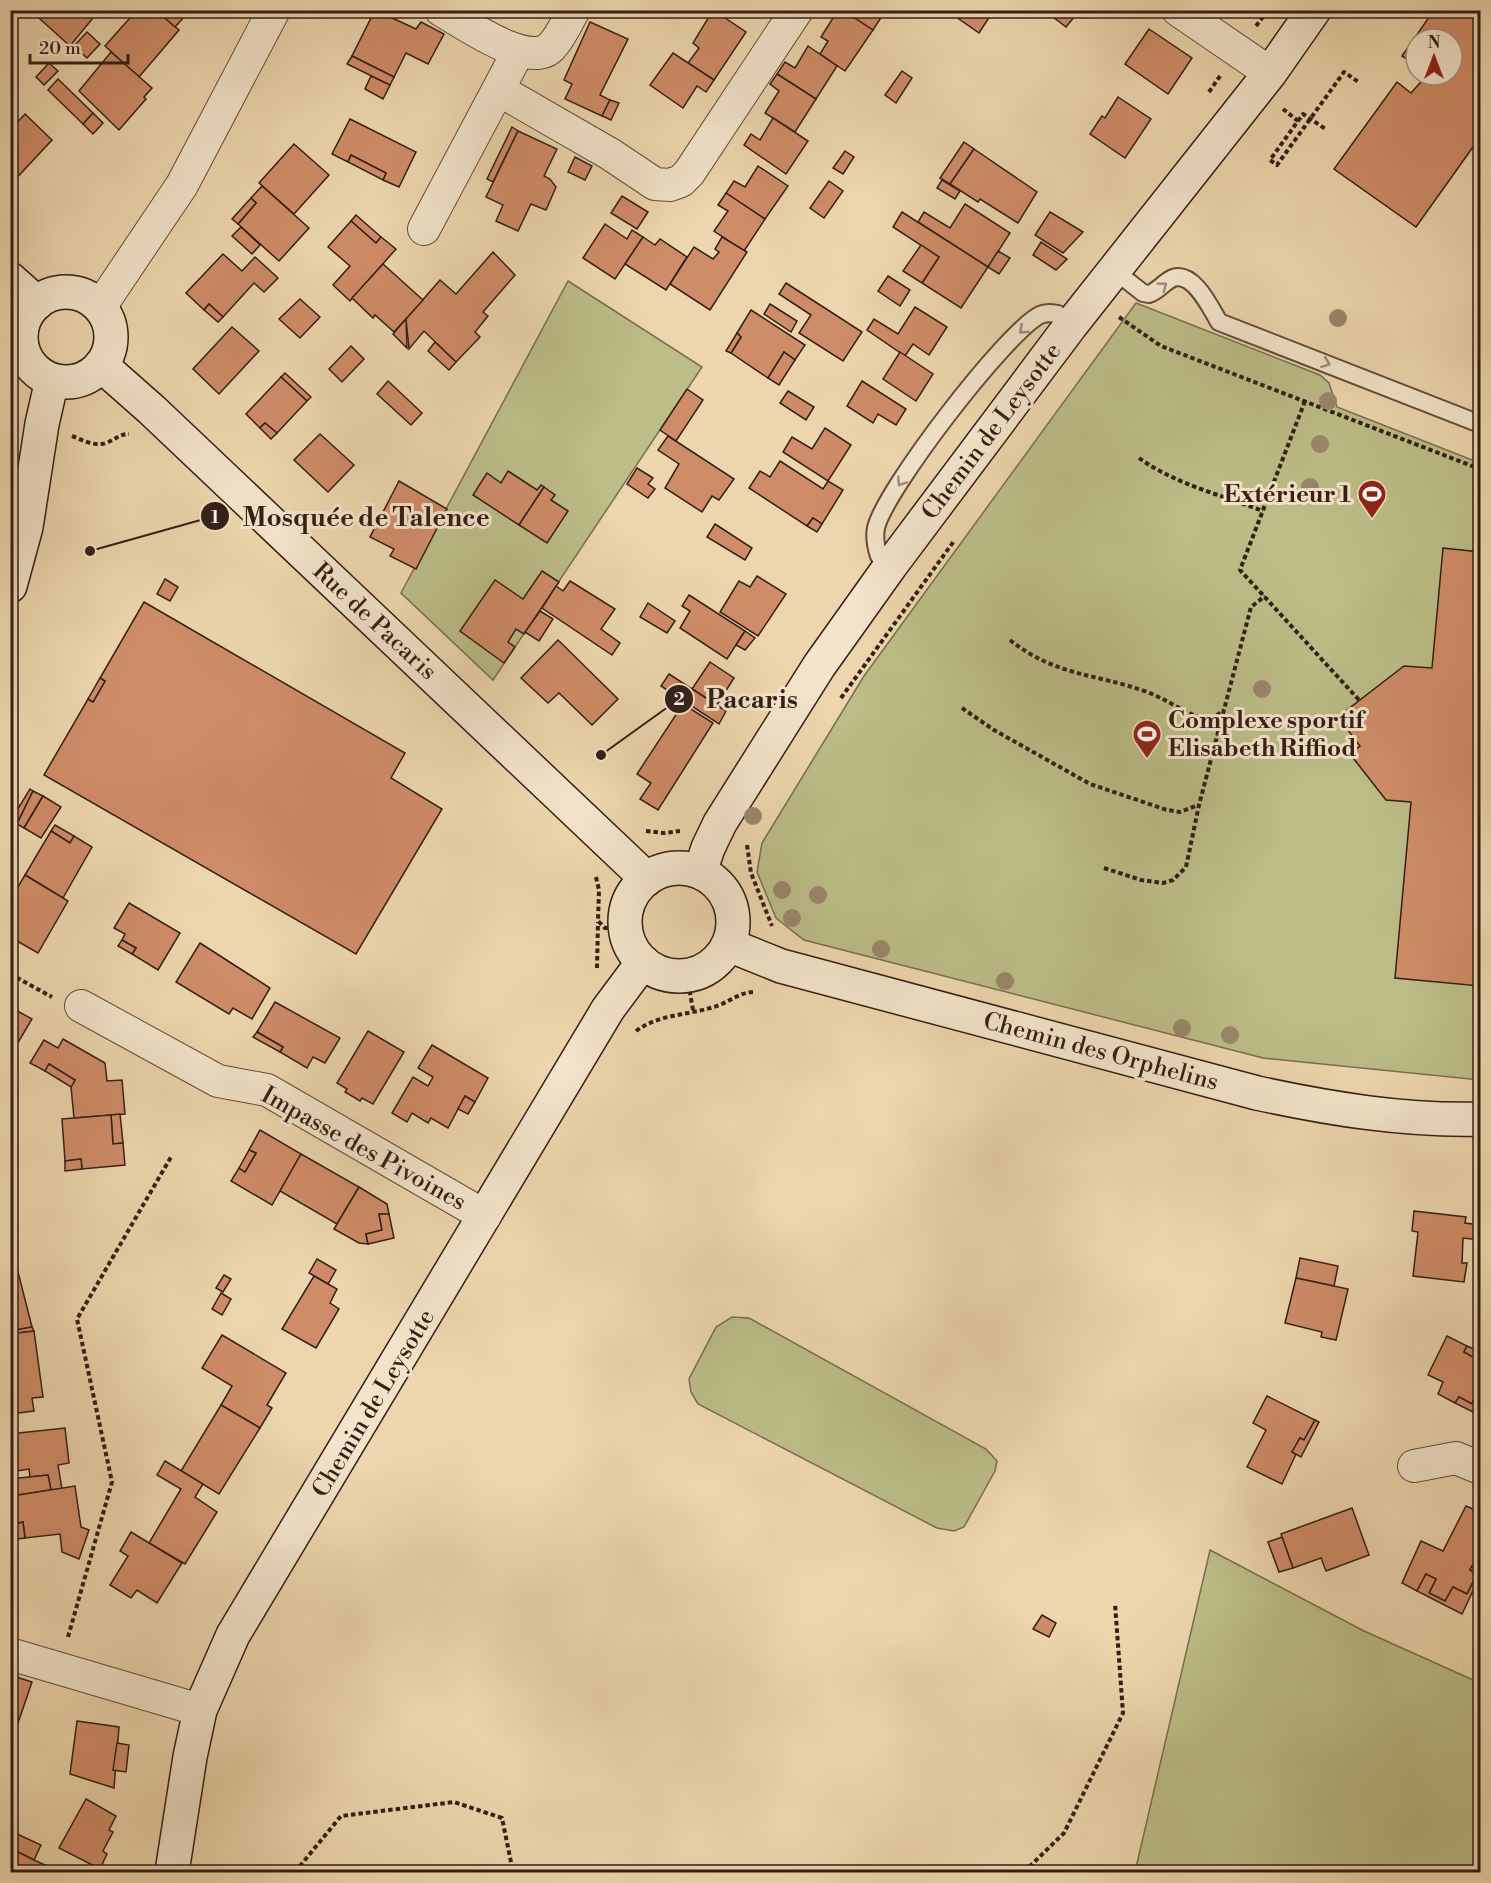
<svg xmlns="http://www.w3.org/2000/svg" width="1491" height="1883" viewBox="0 0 1491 1883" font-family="'Libre Bodoni',serif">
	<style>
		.green { fill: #bcbd87; stroke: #786e4f; stroke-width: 1.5 }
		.building { fill: #cf8c68; stroke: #331e17; stroke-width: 1.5 }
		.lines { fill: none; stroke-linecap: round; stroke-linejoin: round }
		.lane-casing { stroke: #624c3c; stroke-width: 20 }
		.street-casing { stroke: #624c3c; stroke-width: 34 }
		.secondary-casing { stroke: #331e17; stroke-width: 36 }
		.path { stroke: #331e17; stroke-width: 4; stroke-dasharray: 4.5 3; stroke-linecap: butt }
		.lane { stroke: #f3e4ca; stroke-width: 16 }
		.street { stroke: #f3e4ca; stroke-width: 32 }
		.secondary { stroke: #f3e4ca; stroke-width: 33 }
		.tree { fill: #99876a }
		.oneway { stroke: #9d8b79 }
		.labels { text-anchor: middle; stroke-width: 6; stroke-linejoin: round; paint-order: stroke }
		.street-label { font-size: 24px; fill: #331e17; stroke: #f3e4ca }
		.poi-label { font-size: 24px; font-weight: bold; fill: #331e17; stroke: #f3e4ca; text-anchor: end }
		.leader { fill: none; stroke: #331e17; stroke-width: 2 }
		.callout-dot { fill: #331e17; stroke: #f3e4ca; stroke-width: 2 }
		.mark-label { font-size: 18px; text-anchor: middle; font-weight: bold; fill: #fff }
		.callout-label { font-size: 26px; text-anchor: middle; font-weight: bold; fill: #331e17; stroke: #f3e4ca; stroke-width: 6; stroke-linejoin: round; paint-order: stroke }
	</style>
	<rect width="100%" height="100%" fill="#edd6ad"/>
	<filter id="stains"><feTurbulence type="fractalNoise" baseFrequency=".00333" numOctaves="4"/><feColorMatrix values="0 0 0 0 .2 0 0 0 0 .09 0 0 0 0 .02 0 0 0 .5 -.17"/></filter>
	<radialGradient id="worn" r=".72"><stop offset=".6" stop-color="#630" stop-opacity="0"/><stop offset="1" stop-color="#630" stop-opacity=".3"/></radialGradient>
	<g class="green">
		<path d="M568 281 702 367 493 680 401 593Z"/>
		<path d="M1136 303 1320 375 1329 383 1337 407 1480 463V1080L1263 1058 804 940 776 918 757 872 762 843 864 676Z"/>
		<path d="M732 1317 749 1318 986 1449 997 1461 995 1471 964 1527 954 1531 937 1528 698 1404 691 1392 689 1379 716 1327Z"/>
		<path d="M1210 1550 1364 1631 1480 1683V1872H1135Z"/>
	</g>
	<g class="building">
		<path d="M30 10H94L97 13 70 46Z"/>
		<path d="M137 10H156L179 30 139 77 105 46Z"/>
		<path d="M156 10H179L185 16 175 27Z"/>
		<path d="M375 10 416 29 421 22 444 34 428 64 406 53 394 77 352 56Z"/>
		<path d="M713 10 746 32 714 80 688 63 699 48 693 43Z"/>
		<path d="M838 10H843L873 30 845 71 820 54 828 41 821 37Z"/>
		<path d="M843 10H886L873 30Z"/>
		<path d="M946 10H994L979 33Z"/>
		<path d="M1050 10H1080L1066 27 1048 13Z"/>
		<path d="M1434 10H1480V142L1478 140 1416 227 1334 169 1397 82 1411 93 1427 75H1452V39H1416V65L1402 56Z"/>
		<path d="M590 22 628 39 600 95 610 100 602 116 565 99 572 84 564 80Z"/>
		<path d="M1149 29 1192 58 1168 94 1125 64Z"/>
		<path d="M87 32 100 44 87 58 74 46Z"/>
		<path d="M808 46 837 66 816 99 777 74 785 62 795 68Z"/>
		<path d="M111 52 152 88 144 97 146 99 119 130 79 91Z"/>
		<path d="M673 53 714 80 706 92 697 86 683 108 650 85Z"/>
		<path d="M352 56 394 77 390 85 347 64Z"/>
		<path d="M49 63 58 71 44 85 36 77Z"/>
		<path d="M902 71 912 78 896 103 885 95Z"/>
		<path d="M777 74 816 99 795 132 765 113 779 91 770 84Z"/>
		<path d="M371 76 390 85 383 99 365 89Z"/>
		<path d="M58 79 93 113 83 124 48 90Z"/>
		<path d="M1118 97 1151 119 1125 158 1090 134 1102 116 1105 118Z"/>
		<path d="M610 100 619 103 611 120 602 116Z"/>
		<path d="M93 113 103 123 93 134 83 124Z"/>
		<path d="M25 114 52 140 10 185V130Z"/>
		<path d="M773 118 808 141 786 174 744 145 751 134 760 140Z"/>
		<path d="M350 119 416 152 399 187 383 180 386 173 351 155 348 162 332 154Z"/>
		<path d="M512 127 518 131 493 182 487 179Z"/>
		<path d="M518 131 557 149 544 176 550 179 556 187 546 210 531 204 518 231 496 221 503 205 486 197Z"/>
		<path d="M964 142 974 149 950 184 940 178Z"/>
		<path d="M294 144 329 175 294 214 259 183Z"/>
		<path d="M974 149 1037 192 1018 223 980 199 978 202 950 184Z"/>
		<path d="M845 151 854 157 843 174 833 168Z"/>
		<path d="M351 155 386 173 383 180 348 162Z"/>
		<path d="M575 157 592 166 585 180 568 172Z"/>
		<path d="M758 166 788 186 765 219 726 193 734 181 745 187Z"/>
		<path d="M942 180 960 191 955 199 937 188Z"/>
		<path d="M829 181 843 191 824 218 810 208Z"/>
		<path d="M262 186 309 228 279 261 238 224 256 203 251 198Z"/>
		<path d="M726 193 765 219 744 251 714 231 728 211 718 205Z"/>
		<path d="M622 196 648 212 637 229 611 213Z"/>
		<path d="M251 198 256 203 238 224 232 219Z"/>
		<path d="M965 204 1010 233 988 267 918 222 924 212 950 228Z"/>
		<path d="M902 212 988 267 961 308 922 283 939 257 893 227Z"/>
		<path d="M1050 212 1083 232 1063 253 1035 235Z"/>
		<path d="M356 215 381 237 376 243 351 221Z"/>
		<path d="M351 221 376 243 381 237 396 249 350 301 333 285 350 266 328 247Z"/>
		<path d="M605 224 627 239 632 230 643 237 615 279 583 258Z"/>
		<path d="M241 227 260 245 252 254 232 236Z"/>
		<path d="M643 237 655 245 660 239 687 257 666 290 625 264Z"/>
		<path d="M722 237 747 252 710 310 670 284 694 247 713 259 719 252 715 249Z"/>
		<path d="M1041 242 1067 259 1056 270 1033 255Z"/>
		<path d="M921 245 939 257 922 283 903 271Z"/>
		<path d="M998 251 1010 258 999 274 988 267Z"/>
		<path d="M493 252 515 275 483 312 488 316 475 332 480 337 456 362 424 331 409 349 406 319 440 280 456 294Z"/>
		<path d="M223 254 242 271 255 257 278 278 264 292 254 283 223 317 209 304 204 310 186 293Z"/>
		<path d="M383 264 423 300 394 332 375 315 373 318 352 298Z"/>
		<path d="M888 276 910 290 900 306 878 291Z"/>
		<path d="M786 283 862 332 843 361 799 333 811 315 779 294Z"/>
		<path d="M300 299 320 317 300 338 279 319Z"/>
		<path d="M209 304 223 317 218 322 204 310Z"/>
		<path d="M770 304 797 321 791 332 764 314Z"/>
		<path d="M915 307 947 327 929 355 913 344 905 356 867 330 874 319 898 334Z"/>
		<path d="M751 310 805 345 795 360 784 352 768 378 731 353 741 337 737 333Z"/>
		<path d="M406 319 407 348 393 334Z"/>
		<path d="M232 327 259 351 219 394 193 369Z"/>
		<path d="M737 333 741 337 731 353 726 351Z"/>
		<path d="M435 342 456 362 449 370 428 351Z"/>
		<path d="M351 346 364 359 342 382 329 369Z"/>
		<path d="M784 352 795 360 779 385 768 378Z"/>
		<path d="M900 352 933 374 916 401 883 379Z"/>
		<path d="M285 373 311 397 307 401 281 377Z"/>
		<path d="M281 377 307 401 277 433 265 423 260 428 246 414Z"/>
		<path d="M388 381 422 413 411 425 377 394Z"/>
		<path d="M862 381 906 409 896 425 878 414 873 423 847 406Z"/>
		<path d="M687 389 703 400 676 441 660 430Z"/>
		<path d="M788 391 814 407 806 420 780 403Z"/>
		<path d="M265 423 277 433 271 439 260 428Z"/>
		<path d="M825 428 851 445 828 481 783 452 792 437 812 449Z"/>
		<path d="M320 434 354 465 328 492 294 460Z"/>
		<path d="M668 436 734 479 719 500 712 496 702 512 665 488 679 464 658 450Z"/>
		<path d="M780 461 823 489 828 481 843 490 822 524 813 518 807 526 749 488 760 471 770 477Z"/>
		<path d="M637 468 653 478 648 484 655 489 648 498 627 484Z"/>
		<path d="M508 471 537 490 541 485 544 487 519 525 473 495 487 473 501 483Z"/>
		<path d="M399 481 447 509 416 569 390 556 394 549 370 537Z"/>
		<path d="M544 487 555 495 551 500 568 511 547 543 519 525Z"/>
		<path d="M813 518 822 524 817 532 807 526Z"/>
		<path d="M715 524 752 548 745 560 707 537Z"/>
		<path d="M1443 548 1480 552V986L1395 978 1411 802 1386 800 1350 754 1360 746 1338 717 1404 666 1432 668Z"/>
		<path d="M542 571 559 582 524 634 516 629 508 642 515 647 504 663 460 631 495 580 523 599Z"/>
		<path d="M757 576 786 594 758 636 720 612 739 581 750 587Z"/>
		<path d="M165 579 178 587 170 601 157 594Z"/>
		<path d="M570 581 615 609 601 629 620 643 612 655 542 608 556 586 563 591Z"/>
		<path d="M689 595 745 631 727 659 680 628 690 611 682 606Z"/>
		<path d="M144 602 405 753 391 778 442 809 356 954 44 775 88 699 93 702 105 681 100 678Z"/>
		<path d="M648 603 675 621 667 633 640 617Z"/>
		<path d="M540 611 553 619 539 641 525 632Z"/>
		<path d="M745 631 755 638 745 650 736 645Z"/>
		<path d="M558 640 618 699 592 725 559 693 548 703 521 678Z"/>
		<path d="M710 662 734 678 717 705 692 689Z"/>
		<path d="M669 674 726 711 719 724 661 686Z"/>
		<path d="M100 678 105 681 93 702 88 699Z"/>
		<path d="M683 704 713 723 658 810 640 799 651 783 637 774Z"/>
		<path d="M30 789 33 791 17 824 11 820Z"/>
		<path d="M33 791 43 796 24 828 17 824Z"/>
		<path d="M43 796 61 807 41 838 24 828Z"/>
		<path d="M55 825 74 836 70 843 51 831Z"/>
		<path d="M51 831 70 843 74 836 92 847 63 898 25 875Z"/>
		<path d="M25 875 68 901 38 953 10 937V900Z"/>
		<path d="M129 903 180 933 158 970 132 954 136 948 122 940 125 934 114 928Z"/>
		<path d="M122 940 136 948 132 954 118 946Z"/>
		<path d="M200 943 270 988 252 1019 233 1008 229 1014 176 982Z"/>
		<path d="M275 1002 340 1038 325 1063 313 1057 307 1068 280 1052 283 1047 257 1032Z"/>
		<path d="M10 1007 32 1019 10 1056Z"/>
		<path d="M368 1031 404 1052 373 1104 362 1098 360 1101 345 1092 347 1089 337 1083Z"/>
		<path d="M257 1032 283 1047 280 1052 253 1037Z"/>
		<path d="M63 1039 105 1063 107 1081 122 1080 125 1114 74 1118 71 1087 75 1080 49 1064 45 1071 30 1063 44 1040 58 1048Z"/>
		<path d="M432 1045 488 1078 475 1102 465 1096 448 1128 431 1118 428 1123 412 1113 407 1122 392 1113 413 1077 428 1086 433 1077 418 1068Z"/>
		<path d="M49 1064 75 1080 71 1087 45 1071Z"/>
		<path d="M465 1096 475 1102 468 1114 458 1109Z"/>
		<path d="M120 1114 123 1143 113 1144 111 1115Z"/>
		<path d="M111 1115 113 1144 123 1143 125 1165 82 1169 81 1159 65 1161 62 1119Z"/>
		<path d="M260 1130 301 1154 272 1205 231 1181 239 1168 245 1172 256 1153 249 1150Z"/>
		<path d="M249 1150 256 1153 245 1172 239 1168Z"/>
		<path d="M301 1154 359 1187 337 1224 280 1191Z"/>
		<path d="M81 1159 82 1169 65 1171V1161Z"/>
		<path d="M359 1187 387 1204 389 1214H379L382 1230 366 1234 368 1244 359 1243 334 1229Z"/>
		<path d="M1414 1211 1466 1217 1465 1223 1480 1225V1240L1463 1238 1462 1263H1467L1464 1282 1413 1276 1418 1232 1412 1231Z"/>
		<path d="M379 1214H389L394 1238 368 1244 366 1234 382 1230Z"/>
		<path d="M1300 1258 1338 1266 1334 1286 1296 1278Z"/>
		<path d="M317 1259 336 1270 328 1284 309 1273Z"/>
		<path d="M17 1268 32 1327 10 1331V1270Z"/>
		<path d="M224 1275 231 1279 223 1292 216 1288Z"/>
		<path d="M314 1276 337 1289 330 1303 339 1309 316 1348 282 1329Z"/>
		<path d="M1296 1278 1348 1289 1336 1340 1321 1337 1322 1332 1285 1323Z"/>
		<path d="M221 1293 231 1299 222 1315 212 1309Z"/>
		<path d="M32 1327 34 1331 10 1334V1331Z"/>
		<path d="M34 1331 43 1397 32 1398 34 1411 10 1414V1334Z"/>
		<path d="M222 1335 286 1373 267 1405 272 1408 260 1428 221 1405 232 1386 202 1368Z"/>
		<path d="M1447 1336 1467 1346 1464 1352 1480 1361V1403L1474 1399 1472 1404 1459 1397 1455 1403 1438 1394 1443 1382 1428 1375Z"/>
		<path d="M1467 1346 1480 1352V1361L1464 1352Z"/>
		<path d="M1267 1396 1315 1420 1304 1440 1300 1438 1292 1452 1296 1454 1282 1484 1247 1467 1266 1430 1253 1423Z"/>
		<path d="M1459 1397 1472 1404 1474 1399 1480 1403 1475 1413 1455 1403Z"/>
		<path d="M221 1405 260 1428 219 1494 181 1471Z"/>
		<path d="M1315 1420 1319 1422 1301 1457 1292 1452 1300 1438 1304 1440Z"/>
		<path d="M65 1428 69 1463 58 1465 62 1489 51 1490 48 1475 30 1477 29 1469 10 1472V1434Z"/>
		<path d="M165 1461 203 1484 195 1497 217 1512 185 1564 149 1543 181 1489 157 1475Z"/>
		<path d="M48 1475 51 1490 12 1496 10 1479Z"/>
		<path d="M75 1486 81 1527 89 1530 79 1559 62 1552 60 1534 25 1538 23 1522 15 1524 12 1496Z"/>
		<path d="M1466 1506 1480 1512V1571L1472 1566 1470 1570 1477 1574 1467 1594 1453 1587 1445 1601 1429 1593 1436 1579 1426 1574 1417 1591 1402 1583 1421 1541 1443 1551Z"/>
		<path d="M1352 1508 1369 1555 1326 1571 1321 1558 1293 1568 1281 1534Z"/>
		<path d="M23 1522 25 1538 17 1539 15 1524Z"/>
		<path d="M131 1532 182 1563 157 1603 137 1590 131 1598 110 1585 128 1556 120 1551Z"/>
		<path d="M1282 1537 1293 1568 1279 1572 1268 1542Z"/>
		<path d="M1472 1566 1480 1571V1576L1462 1614 1417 1591 1426 1574 1436 1579 1429 1593 1445 1601 1453 1587 1467 1594 1477 1574 1470 1570Z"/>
		<path d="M1042 1615 1056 1623 1049 1637 1033 1629Z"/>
		<path d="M10 1675 32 1682 18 1723 10 1720Z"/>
		<path d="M10 1720 18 1723 10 1747Z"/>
		<path d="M77 1721 119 1727 114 1788 70 1774Z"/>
		<path d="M117 1743 129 1745 126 1772 113 1770Z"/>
		<path d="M86 1799 116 1816 109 1830 113 1832 103 1851 107 1854 100 1869 59 1848Z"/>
		<path d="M15 1833 41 1845 34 1860 10 1848Z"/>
		<path d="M10 1848 34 1860 60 1872 10 1871Z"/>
	</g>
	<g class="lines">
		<g class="lane-casing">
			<g id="lane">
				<path d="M1115 271 1143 293 1149 294C1158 291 1164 282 1173 278 1194 271 1211 309 1219 322L1480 424"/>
				<path d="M891 565 879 556C876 547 874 538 876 528 884 491 1006 332 1040 315 1046 312 1052 313 1058 314L1071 325"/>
			</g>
		</g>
		<g class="street-casing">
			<g id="street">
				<path d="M441 10C464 23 531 71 552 46 561 36 567 22 574 10"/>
				<path d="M1178 10 1270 73"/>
				<path d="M499 90 610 154 655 184 670 185 681 181 689 173 797 10"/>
				<path d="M424 229 518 52"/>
				<path d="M100 307 182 185 274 10"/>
				<path d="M81 1006 218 1081 267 1090 485 1216"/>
				<path d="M1414 1466 1456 1458 1480 1468"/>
				<path d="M10 1654 200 1710"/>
			</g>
		</g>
		<g class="secondary-casing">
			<g id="secondary">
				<path d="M10 279 37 303"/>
				<circle cx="66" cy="337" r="45"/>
				<path d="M101 365 152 410 647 879"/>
				<path d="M10 586 26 527 42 424 52 380"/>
				<circle cx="679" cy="922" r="54"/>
				<path d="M700 872 708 848 720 823 819 666 891 565 1071 325 1270 73 1314 10"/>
				<path d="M729 945 781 966 1257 1093C1331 1109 1405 1121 1480 1119"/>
				<path d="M172 1872 190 1757 200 1710 233 1635 608 1009 643 962"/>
			</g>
		</g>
		<g class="path">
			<path d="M1256 26 1268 10"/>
			<path d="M1209 92 1220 76"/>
			<path d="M1283 109 1298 121 1270 160 1277 165 1344 72 1360 83"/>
			<path d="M1298 121 1303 114 1327 130"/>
			<path d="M1119 317 1161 346 1480 469"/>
			<path d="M10 340 21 339"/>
			<path d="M1305 401 1240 570 1359 700"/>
			<path d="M72 436C83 440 94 447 106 443 115 440 119 434 129 434"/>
			<path d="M1139 458C1175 484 1221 495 1263 511"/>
			<path d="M1010 640C1057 677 1095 673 1147 692 1169 700 1186 715 1210 720L1224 710"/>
			<path d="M841 698 954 541"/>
			<path d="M962 708 994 730 1090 784 1167 810 1180 812 1198 805"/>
			<path d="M646 831 664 833 680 831"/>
			<path d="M747 845 751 873 772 926"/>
			<path d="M1104 868 1141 880 1163 883 1173 880 1186 867 1199 805 1251 607 1265 596"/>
			<path d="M596 877 599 890 598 921 605 928H625"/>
			<path d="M597 968 598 922"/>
			<path d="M10 974 52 997"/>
			<path d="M687 976 693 1010"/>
			<path d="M636 1031C662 1012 693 1016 722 1004 733 999 740 993 753 992"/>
			<path d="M68 1637 112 1482 77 1319 171 1157"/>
			<path d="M295 1872 341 1816 454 1802 502 1818 513 1872"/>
			<path d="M1024 1872 1064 1833 1123 1713 1115 1604"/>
		</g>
		<use href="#lane" class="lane"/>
		<use href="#street" class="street"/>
		<use href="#secondary" class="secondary"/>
	</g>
	<g class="tree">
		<circle cx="1338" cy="318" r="9"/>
		<circle cx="1328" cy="401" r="9"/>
		<circle cx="1320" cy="444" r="9"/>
		<circle cx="1310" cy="487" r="9"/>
		<circle cx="1262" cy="689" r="9"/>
		<circle cx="753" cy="816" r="9"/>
		<circle cx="782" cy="890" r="9"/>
		<circle cx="818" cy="895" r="9"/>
		<circle cx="792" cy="918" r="9"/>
		<circle cx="881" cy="949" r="9"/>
		<circle cx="1005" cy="981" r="9"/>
		<circle cx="1182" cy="1028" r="9"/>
		<circle cx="1230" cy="1035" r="9"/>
	</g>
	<defs><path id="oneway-chevron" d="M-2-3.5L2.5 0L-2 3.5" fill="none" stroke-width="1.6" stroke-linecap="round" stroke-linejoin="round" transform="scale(1.5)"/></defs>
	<g class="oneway">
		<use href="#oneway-chevron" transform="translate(1163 286) rotate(-37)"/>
		<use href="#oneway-chevron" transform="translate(1023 330) rotate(138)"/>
		<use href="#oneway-chevron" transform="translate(1326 363) rotate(21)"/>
		<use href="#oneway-chevron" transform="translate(901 482) rotate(124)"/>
	</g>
	<defs>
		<g id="stadium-pin" transform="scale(1.5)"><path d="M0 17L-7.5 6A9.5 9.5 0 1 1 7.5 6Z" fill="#8f2418" stroke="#f3e4ca"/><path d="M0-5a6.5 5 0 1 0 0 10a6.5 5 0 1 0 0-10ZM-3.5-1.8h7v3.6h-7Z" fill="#fff"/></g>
	</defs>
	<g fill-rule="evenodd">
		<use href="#stadium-pin" x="1372" y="494"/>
		<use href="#stadium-pin" x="1147" y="734"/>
	</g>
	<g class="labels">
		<g class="street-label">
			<text transform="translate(991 431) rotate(-53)" y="8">Chemin de Leysotte</text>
			<text transform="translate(375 621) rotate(43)" y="8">Rue de Pacaris</text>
			<text transform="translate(1101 1051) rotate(15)" y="8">Chemin des Orphelins</text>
			<text transform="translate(364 1148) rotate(29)" y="8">Impasse des Pivoines</text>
			<text transform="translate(373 1403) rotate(-59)" y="8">Chemin de Leysotte</text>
		</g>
		<g class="poi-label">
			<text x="1351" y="502">Extérieur 1</text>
			<text x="1168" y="728" text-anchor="start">Complexe sportif<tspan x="1168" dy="28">Elisabeth Riffiod</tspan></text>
		</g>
	</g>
	<path class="leader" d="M90 551L215 516M601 755L679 699"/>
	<g class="callout-dot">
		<circle cx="90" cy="551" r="6"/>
		<circle cx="601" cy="755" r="6"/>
		<circle cx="215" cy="516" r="15"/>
		<circle cx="679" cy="699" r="15"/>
	</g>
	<g class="mark-label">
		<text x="215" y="523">1</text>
		<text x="679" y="705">2</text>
	</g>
	<g class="callout-label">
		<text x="366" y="526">Mosquée de Talence</text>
		<text x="752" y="708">Pacaris</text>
	</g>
	<rect width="1491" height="1883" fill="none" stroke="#edd6ad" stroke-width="36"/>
	<rect x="12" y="12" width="1467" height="1859" fill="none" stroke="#331e17" stroke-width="3"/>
	<rect x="18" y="18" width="1455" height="1847" fill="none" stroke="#331e17" stroke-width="1.5"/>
	<g transform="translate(1434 57)"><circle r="28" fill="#f3e4ca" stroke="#a69582" stroke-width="1.5"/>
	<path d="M0-4.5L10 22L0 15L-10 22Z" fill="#8f2418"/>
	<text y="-9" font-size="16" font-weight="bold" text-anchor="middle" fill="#331e17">N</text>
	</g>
	<path d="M30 54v9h98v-9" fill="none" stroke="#331e17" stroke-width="3"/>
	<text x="39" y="54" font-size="18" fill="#331e17" stroke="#f3e4ca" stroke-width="4.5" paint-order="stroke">20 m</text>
	<rect width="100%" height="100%" filter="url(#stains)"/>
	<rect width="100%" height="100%" fill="url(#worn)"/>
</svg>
